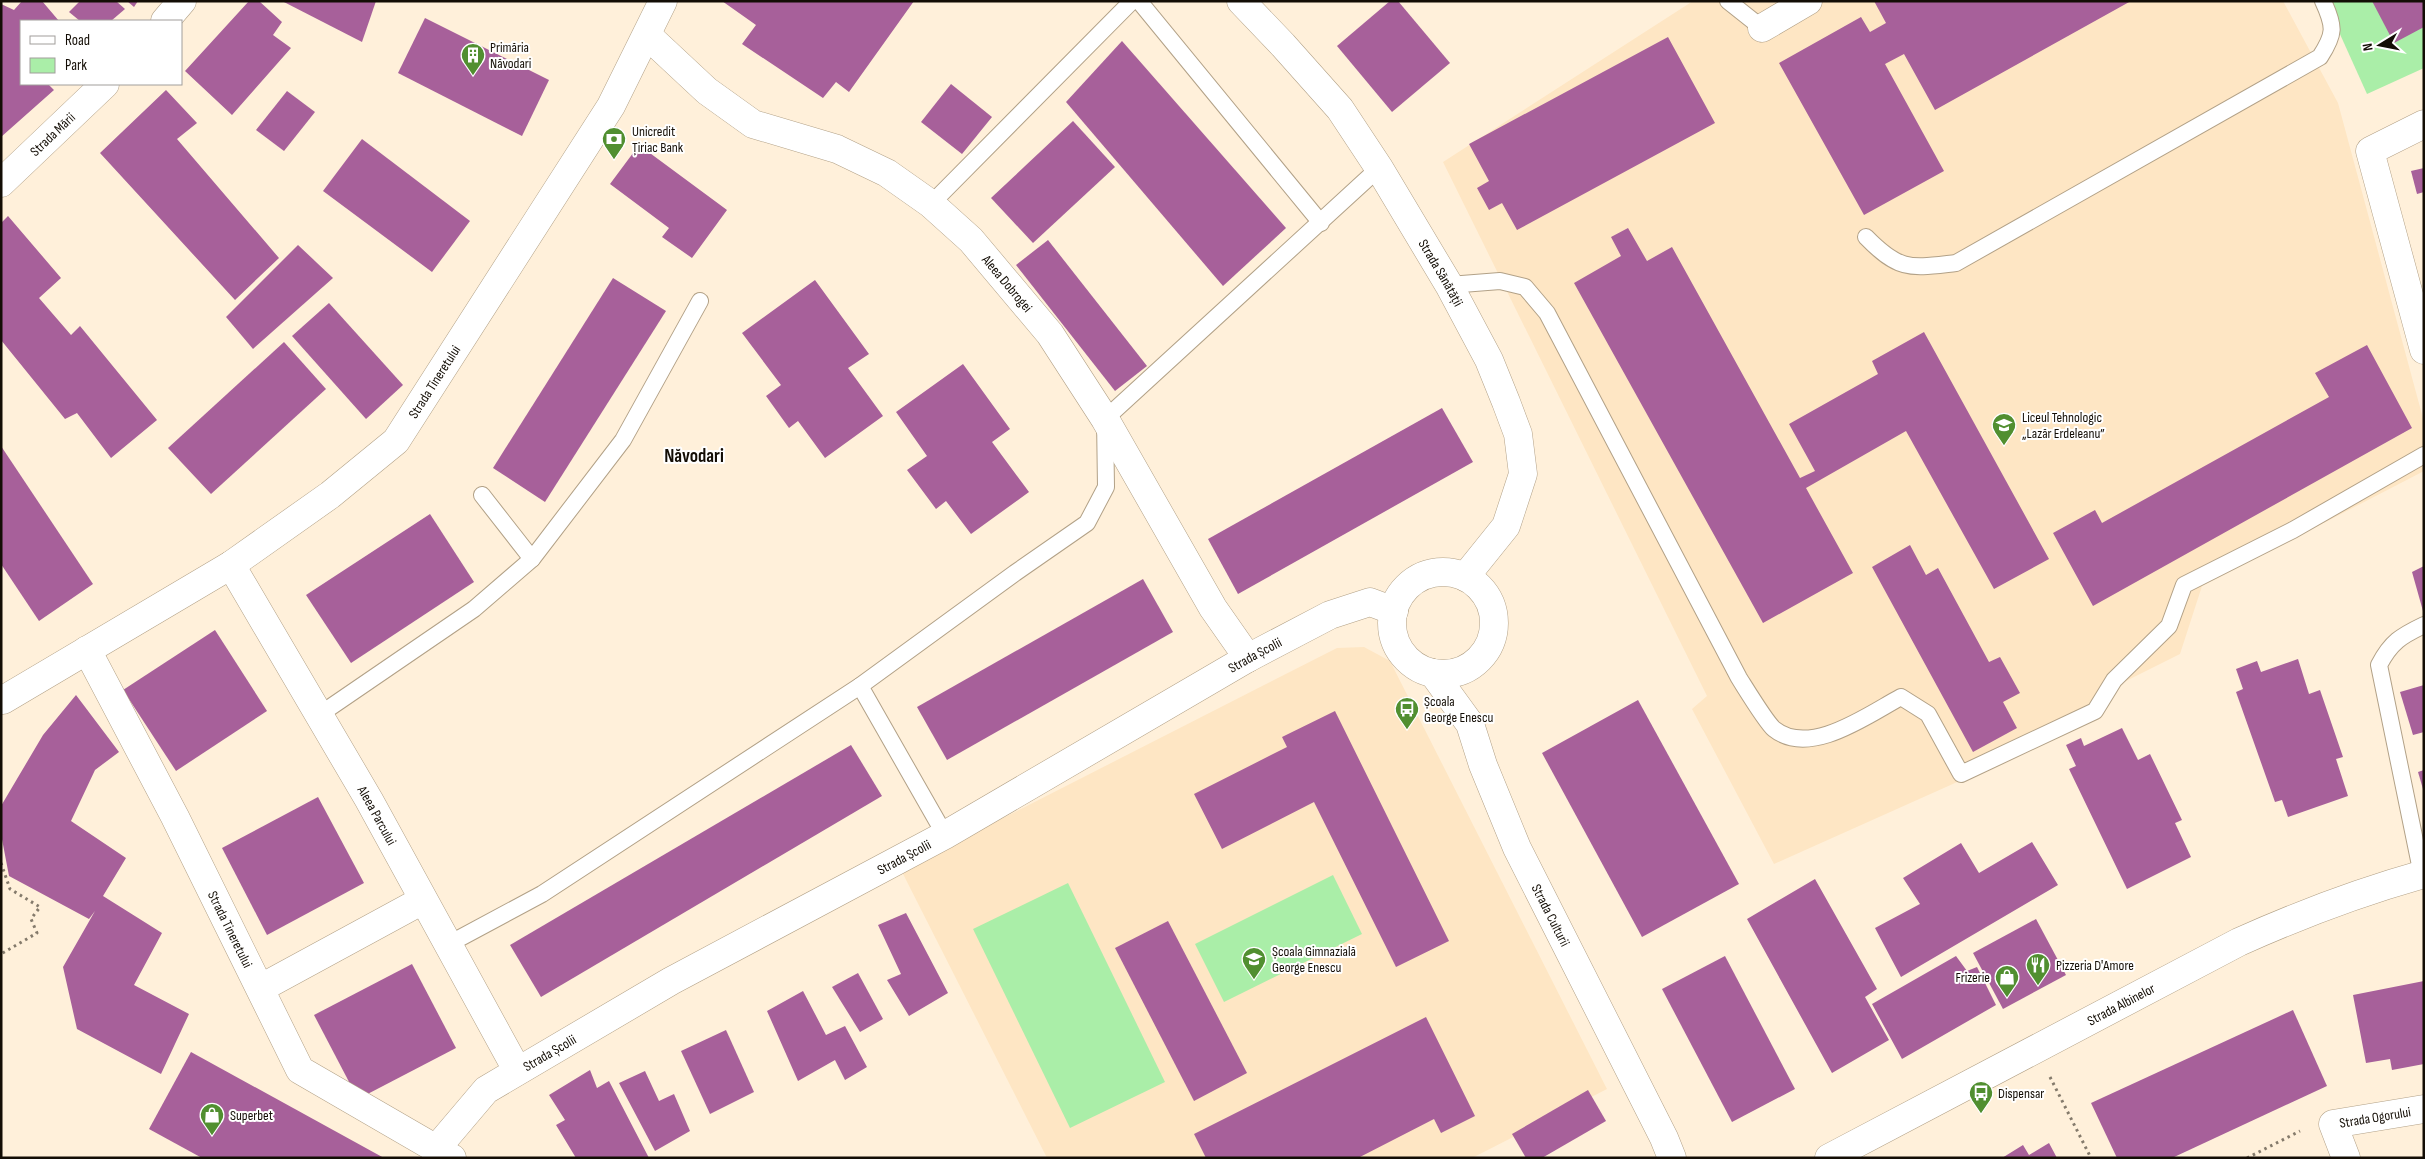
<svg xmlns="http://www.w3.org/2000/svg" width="2425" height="1159" viewBox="0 0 2425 1159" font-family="'Sofia Sans Condensed',sans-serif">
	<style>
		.built { fill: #fee6c4 }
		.green { fill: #aaeea8 }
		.building { fill: #a7609a }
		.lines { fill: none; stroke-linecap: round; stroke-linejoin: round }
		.service-casing { stroke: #b2a187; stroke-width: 18 }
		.minor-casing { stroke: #b2a187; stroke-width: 29 }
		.tertiary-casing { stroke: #b2a187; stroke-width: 29 }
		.path { stroke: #847a6b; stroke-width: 3; stroke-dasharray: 2.5 4; stroke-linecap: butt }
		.service { stroke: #fff; stroke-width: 16 }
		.minor { stroke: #fff; stroke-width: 28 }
		.tertiary { stroke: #fff; stroke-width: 28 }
		.labels { text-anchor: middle; stroke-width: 4; stroke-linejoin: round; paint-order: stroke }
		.poi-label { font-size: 14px; fill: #130d05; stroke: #fff; text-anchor: start }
		.street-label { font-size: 14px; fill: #130d05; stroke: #fff }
		.district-label { font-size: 19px; font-weight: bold; fill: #130d05; stroke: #fff }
	</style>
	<rect width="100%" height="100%" fill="#fff0da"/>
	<g class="built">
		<path d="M1693 1H2283L2338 103 2424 422V471L2202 586 2180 654 2108 690 2098 719 1774 864 1692 709 1707 696 1443 162Z"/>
		<path d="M1364 647 1390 661 1607 1089 1472 1158H1047L901 870 1337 648Z"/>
	</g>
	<g class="green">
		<path d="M2325 1H2424V68L2367 94Z"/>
		<path d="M1333 875 1362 934 1224 1002 1195 944Z"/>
		<path d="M1068 883 1165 1082 1070 1128 973 929Z"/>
	</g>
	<g class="building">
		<path d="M22 1H42L59 21H21V84H48L54 90 1 137V4L14 10Z"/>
		<path d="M80 1H116L125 9 111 21H80L69 12Z"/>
		<path d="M127 1H138L134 7Z"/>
		<path d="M249 1H259L282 22 273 35 291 48 232 115 185 71Z"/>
		<path d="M282 1H376L362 42Z"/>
		<path d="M722 1H914L849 92 836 82 823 98 742 44 756 25Z"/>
		<path d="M1390 1H1398L1450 63 1392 112 1337 46Z"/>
		<path d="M1874 1H2131L1935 110 1904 54 1885 64 1944 171 1864 215 1779 63 1861 17 1870 32 1886 23Z"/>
		<path d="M2372 1H2424V27L2394 43Z"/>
		<path d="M425 18 549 80 522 136 398 73Z"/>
		<path d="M1668 37 1715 123 1517 230 1502 203 1489 210 1477 188 1489 181 1469 144Z"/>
		<path d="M1122 41 1286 228 1223 286 1066 102Z"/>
		<path d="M951 84 992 117 962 154 921 122Z"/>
		<path d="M166 90 197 123 177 139 279 258 235 300 100 153Z"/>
		<path d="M287 91 315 112 284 151 256 130Z"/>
		<path d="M1073 121 1115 167 1033 243 991 198Z"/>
		<path d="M362 139 470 221 432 272 323 191Z"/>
		<path d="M639 145 727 210 692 258 662 237 669 228 610 184Z"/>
		<path d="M2424 168V192L2417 194 2411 171Z"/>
		<path d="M8 216 61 278 39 298 71 335 80 326 157 420 111 458 77 413 65 419 1 340V223Z"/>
		<path d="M1628 228 1647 261 1672 247 1800 478 1815 471 1789 424 1878 374 1872 361 1924 332 2049 559 1994 589 1906 431 1806 488 1853 573 1763 623 1574 283 1621 256 1611 237Z"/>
		<path d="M1048 240 1147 366 1115 391 1016 265Z"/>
		<path d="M298 245 333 278 253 349 226 317Z"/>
		<path d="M613 278 666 311 545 502 493 468Z"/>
		<path d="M815 280 869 354 848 368 883 416 825 458 798 421 789 428 766 396 781 385 742 333Z"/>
		<path d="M329 303 403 385 366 419 292 336Z"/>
		<path d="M284 342 326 389 211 494 168 448Z"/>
		<path d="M2367 345 2412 428 2093 606 2053 533 2095 510 2102 523 2329 397 2315 373Z"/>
		<path d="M963 364 1010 429 992 442 1029 492 971 534 946 501 936 509 907 470 927 456 896 412Z"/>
		<path d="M1442 408 1473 462 1238 594 1208 539Z"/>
		<path d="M1 446 93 584 39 621 1 564Z"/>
		<path d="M430 514 474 582 351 663 306 595Z"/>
		<path d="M1910 545 1926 575 1938 568 1989 662 2000 657 2020 693 2003 702 2017 728 1973 752 1872 567Z"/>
		<path d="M2424 566V611H2423L2412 572Z"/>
		<path d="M1143 579 1173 632 947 760 917 707Z"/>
		<path d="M215 630 267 711 176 771 123 690Z"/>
		<path d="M2298 659 2309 694 2320 690 2343 757 2336 759 2348 796 2288 817 2282 800 2275 802 2236 692 2243 689 2236 669 2257 661 2261 672Z"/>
		<path d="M2424 685V732L2413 735 2400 692Z"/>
		<path d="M76 695 119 752 95 770 71 821 126 858 103 896 162 933 134 985 189 1014 161 1074 77 1029 63 967 95 911 89 919 9 876 1 834V806L43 735Z"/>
		<path d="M1638 700 1739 884 1642 937 1542 753Z"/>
		<path d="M1335 711 1449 941 1396 967 1314 802 1222 849 1194 794 1287 747 1282 737Z"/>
		<path d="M2122 728 2138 760 2150 754 2182 820 2175 823 2191 857 2127 889 2069 769 2076 766 2066 745 2081 738 2084 746Z"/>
		<path d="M851 745 882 796 541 997 510 945Z"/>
		<path d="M2424 770V789H2423L2418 772Z"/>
		<path d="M318 797 364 883 267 935 222 848Z"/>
		<path d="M2032 842 2058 885 1901 977 1875 928 1920 904 1903 878 1961 843 1979 873Z"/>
		<path d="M1815 879 1877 989 1865 997 1889 1040 1832 1073 1747 919Z"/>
		<path d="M906 913 948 993 909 1016 887 980 901 974 878 925Z"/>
		<path d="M2036 919 2066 975 2003 1009 1973 953Z"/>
		<path d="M1168 921 1247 1073 1194 1101 1115 948Z"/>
		<path d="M1725 956 1795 1089 1732 1122 1662 989Z"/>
		<path d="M1956 956 1967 971 1977 967 1996 1005 1902 1059 1872 1004Z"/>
		<path d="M412 964 456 1048 358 1099 314 1015Z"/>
		<path d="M858 973 883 1019 860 1032 832 987Z"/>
		<path d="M2424 981V1064L2392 1070 2390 1059 2366 1063 2353 995Z"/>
		<path d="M803 991 826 1035 845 1026 867 1067 845 1080 835 1060 798 1081 767 1011Z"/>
		<path d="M2293 1010 2327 1086 2172 1158H2117L2091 1103Z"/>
		<path d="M1426 1017 1475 1116 1441 1133 1434 1119 1358 1158H1206L1194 1134Z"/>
		<path d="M726 1030 754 1092 710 1114 681 1051Z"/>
		<path d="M191 1052 384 1158H202L149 1129Z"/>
		<path d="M590 1070 597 1088 609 1081 649 1158H576L556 1125 565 1120 549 1095Z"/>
		<path d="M645 1071 659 1101 674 1094 690 1131 655 1151 619 1083Z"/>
		<path d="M1588 1090 1606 1121 1542 1158H1526L1512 1134Z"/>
		<path d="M2049 1143 2057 1158H2002L2023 1145 2029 1155Z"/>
	</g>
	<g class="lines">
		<g class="service-casing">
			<g id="service">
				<path d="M1139 1 1321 223"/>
				<path d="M1728 1 1762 28"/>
				<path d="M931 204 1132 1"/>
				<path d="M1866 237C1900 272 1911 268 1956 263L2320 57C2335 34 2335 27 2323 1"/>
				<path d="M1449 285 1500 281 1525 287 1547 313 1739 678C1746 689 1766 722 1774 729 1810 758 1869 714 1901 697L1928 714 1961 774 2095 711 2114 680 2169 626 2184 585 2293 530 2424 455"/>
				<path d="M482 495 532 559"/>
				<path d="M860 686 945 835"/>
				<path d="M319 715 474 609 532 559 623 440 700 301"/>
				<path d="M2422 875 2379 665C2391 642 2401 636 2424 625"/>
				<path d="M447 945 542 894 860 686 1015 573 1087 523 1106 487 1105 419 1379 168"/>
			</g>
		</g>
		<g class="minor-casing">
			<g id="minor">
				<path id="s1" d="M1241 1 1283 45 1340 109 1379 168 1449 285 1489 360 1506 402 1518 434 1523 474 1506 526 1465 577"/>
				<path d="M165 21 182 1"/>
				<path d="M1762 28 1808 1"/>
				<path id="s2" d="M647 35 707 91 753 124 837 149 887 173 931 204 971 240 1050 334 1105 419 1213 608 1248 658"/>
				<path d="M2424 124 2370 151 2424 350"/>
				<path id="s3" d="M1 183 105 84"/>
				<path id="s4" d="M231 565 369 800 517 1070"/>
				<circle cx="1443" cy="623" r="51"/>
				<path id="s5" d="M87 650 175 817 300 1070 452 1158"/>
				<path id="s6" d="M1433 673 1470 724 1483 765 1517 848 1664 1138 1672 1158"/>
				<path id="s7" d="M3 700 231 565 330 495 396 441 611 106 663 1"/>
				<path d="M261 988 423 900"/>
				<path id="s8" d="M436 1149 486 1090 671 981 945 835 1248 658 1330 615 1370 602 1394 611"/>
				<path id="s9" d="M2346 1158 2333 1124 2424 1109"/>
			</g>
		</g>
		<g class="tertiary-casing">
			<g id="tertiary">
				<path id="s10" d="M1829 1158 2239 942C2299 915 2360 892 2424 874"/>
			</g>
		</g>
		<g class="path">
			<path d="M1 863 10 889 40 907 31 919 37 933 1 954"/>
			<path d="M2050 1077 2091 1158"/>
			<path d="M2247 1158 2300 1131"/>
		</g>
		<use href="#service" class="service"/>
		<use href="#minor" class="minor"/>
		<use href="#tertiary" class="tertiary"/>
	</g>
	<defs>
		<g id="building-pin" transform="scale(1.25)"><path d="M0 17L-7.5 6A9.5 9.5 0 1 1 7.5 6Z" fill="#518f30" stroke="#fff"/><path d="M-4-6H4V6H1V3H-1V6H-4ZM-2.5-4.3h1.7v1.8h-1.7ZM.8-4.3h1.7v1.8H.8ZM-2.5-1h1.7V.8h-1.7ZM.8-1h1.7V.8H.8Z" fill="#fff"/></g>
		<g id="bank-pin" transform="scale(1.25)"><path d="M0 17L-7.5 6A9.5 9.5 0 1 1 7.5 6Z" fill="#518f30" stroke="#fff"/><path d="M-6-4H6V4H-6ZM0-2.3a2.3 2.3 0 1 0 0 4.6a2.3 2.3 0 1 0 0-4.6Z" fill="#fff"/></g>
		<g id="school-pin" transform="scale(1.25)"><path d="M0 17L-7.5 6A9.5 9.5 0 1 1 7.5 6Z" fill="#518f30" stroke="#fff"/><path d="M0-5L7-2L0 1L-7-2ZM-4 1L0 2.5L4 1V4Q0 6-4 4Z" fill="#fff"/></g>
		<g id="bus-pin" transform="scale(1.25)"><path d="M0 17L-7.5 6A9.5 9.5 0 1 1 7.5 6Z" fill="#518f30" stroke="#fff"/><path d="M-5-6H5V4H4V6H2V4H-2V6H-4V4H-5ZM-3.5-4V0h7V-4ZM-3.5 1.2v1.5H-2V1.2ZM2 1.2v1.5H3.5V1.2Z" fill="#fff"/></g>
		<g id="restaurant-pin" transform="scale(1.25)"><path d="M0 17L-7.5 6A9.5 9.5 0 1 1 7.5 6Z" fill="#518f30" stroke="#fff"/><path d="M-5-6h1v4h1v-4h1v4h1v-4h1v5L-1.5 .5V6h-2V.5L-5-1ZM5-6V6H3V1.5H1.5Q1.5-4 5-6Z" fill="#fff"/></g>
		<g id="shop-pin" transform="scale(1.25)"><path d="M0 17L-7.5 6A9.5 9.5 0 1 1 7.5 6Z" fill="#518f30" stroke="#fff"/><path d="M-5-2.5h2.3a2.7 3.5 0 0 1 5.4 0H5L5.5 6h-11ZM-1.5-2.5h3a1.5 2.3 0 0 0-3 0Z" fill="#fff"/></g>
	</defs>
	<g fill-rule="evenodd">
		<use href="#building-pin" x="473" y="55"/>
		<use href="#bank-pin" x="614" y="139"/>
		<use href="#school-pin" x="2004" y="425"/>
		<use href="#bus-pin" x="1407" y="709"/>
		<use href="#school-pin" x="1254" y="959"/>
		<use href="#restaurant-pin" x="2038" y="965"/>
		<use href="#shop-pin" x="2007" y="977"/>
		<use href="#bus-pin" x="1981" y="1093"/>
		<use href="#shop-pin" x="212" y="1115"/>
	</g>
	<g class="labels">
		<g class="poi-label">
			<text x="490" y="52">Primăria<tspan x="490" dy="16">Năvodari</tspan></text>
			<text x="632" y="136">Unicredit<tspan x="632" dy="16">Țiriac Bank</tspan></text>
			<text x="2022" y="422">Liceul Tehnologic<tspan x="2022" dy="16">„Lazăr Erdeleanu”</tspan></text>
			<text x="1424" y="706">Școala<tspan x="1424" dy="16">George Enescu</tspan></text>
			<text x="1272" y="956">Școala Gimnazială<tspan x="1272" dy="16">George Enescu</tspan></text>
			<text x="2056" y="970">Pizzeria D'Amore</text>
			<text x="1990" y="982" text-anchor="end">Frizerie</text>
			<text x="1998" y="1098">Dispensar</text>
			<text x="230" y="1120">Superbet</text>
		</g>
		<g class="street-label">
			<text dy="5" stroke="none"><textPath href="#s3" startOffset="71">Strada Mării</textPath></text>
			<text dy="5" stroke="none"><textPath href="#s1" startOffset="339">Strada Sănătății</textPath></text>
			<text dy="5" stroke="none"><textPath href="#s2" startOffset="446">Aleea Dobrogei</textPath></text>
			<text dy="5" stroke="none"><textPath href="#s7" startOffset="542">Strada Tineretului</textPath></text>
			<text dy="5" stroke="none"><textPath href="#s8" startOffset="961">Strada Școlii</textPath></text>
			<text dy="5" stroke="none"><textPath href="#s4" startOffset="290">Aleea Parcului</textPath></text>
			<text dy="5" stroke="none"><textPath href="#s8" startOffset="556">Strada Școlii</textPath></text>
			<text dy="5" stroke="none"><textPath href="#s6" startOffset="271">Strada Culturii</textPath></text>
			<text dy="5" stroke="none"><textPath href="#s5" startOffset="314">Strada Tineretului</textPath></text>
			<text dy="5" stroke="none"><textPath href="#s10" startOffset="330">Strada Albinelor</textPath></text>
			<text dy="5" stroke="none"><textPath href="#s8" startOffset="151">Strada Școlii</textPath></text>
			<text dy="5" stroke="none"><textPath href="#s9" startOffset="79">Strada Ogorului</textPath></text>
		</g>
		<g class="district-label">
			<text x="694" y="462">Năvodari</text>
		</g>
	</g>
	<rect width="2425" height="1159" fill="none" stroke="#130d05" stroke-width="5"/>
	<rect x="20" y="20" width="162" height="65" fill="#ffffff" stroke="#a19e9b"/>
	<rect x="30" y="36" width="25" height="8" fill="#ffffff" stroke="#a19e9b"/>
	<text x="65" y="45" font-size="15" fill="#130d05">Road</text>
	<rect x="30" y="58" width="25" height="15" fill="#aaeea8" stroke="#a19e9b"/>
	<text x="65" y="70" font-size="15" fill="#130d05">Park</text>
	<g transform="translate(2380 45) rotate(260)" stroke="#ffffff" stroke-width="4" paint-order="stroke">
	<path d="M0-4L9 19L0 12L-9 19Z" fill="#130d05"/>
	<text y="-8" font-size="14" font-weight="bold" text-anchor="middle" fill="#130d05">N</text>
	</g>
</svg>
